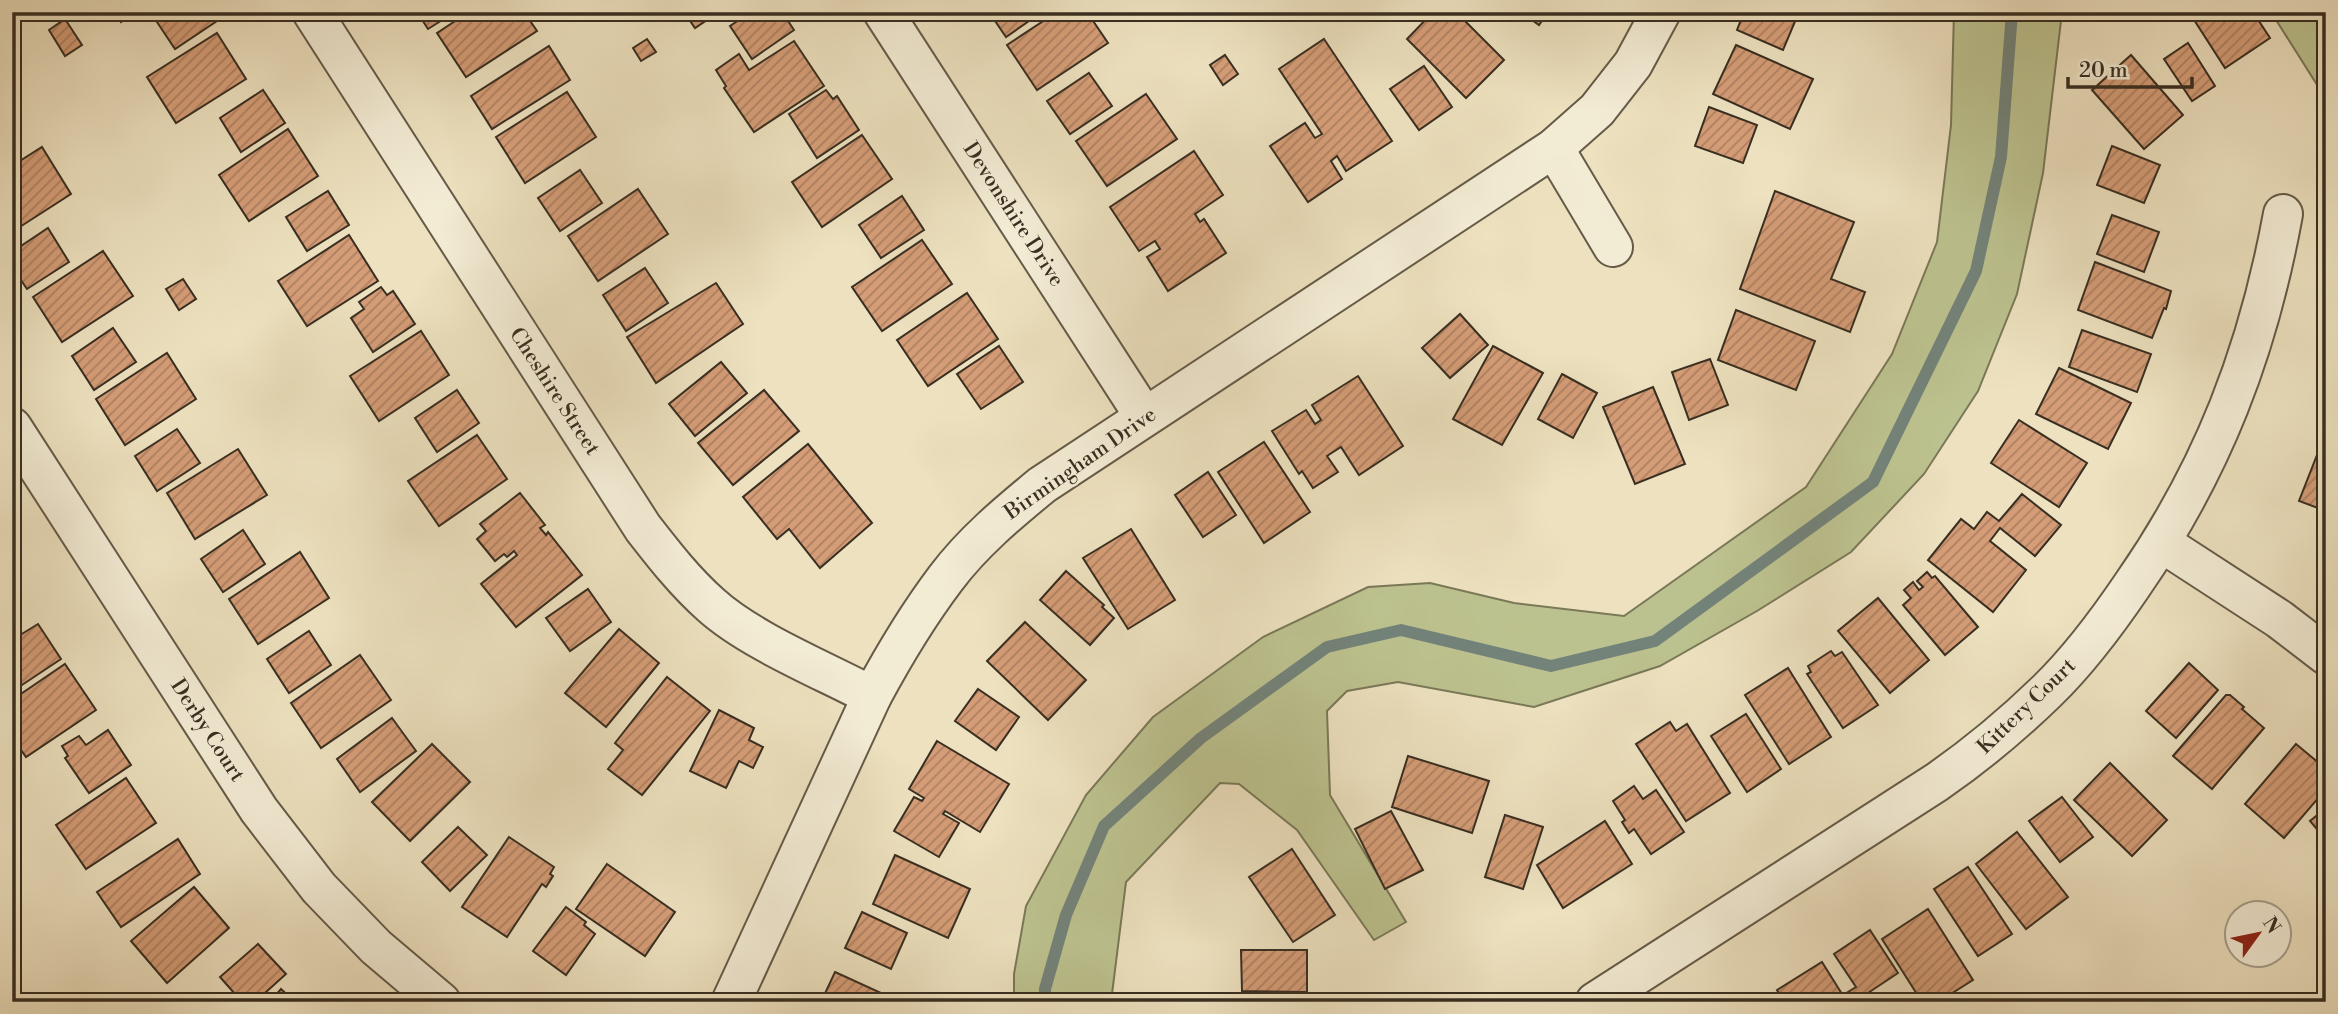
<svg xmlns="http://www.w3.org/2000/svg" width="2338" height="1014" viewBox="0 0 2338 1014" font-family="'Libre Bodoni',serif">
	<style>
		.grass { fill: #bcc28f; stroke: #7a7858; stroke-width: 2 }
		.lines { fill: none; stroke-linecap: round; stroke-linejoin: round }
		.stream { stroke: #73837a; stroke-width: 12 }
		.building { fill: url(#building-hatch); stroke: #382e21; stroke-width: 2 }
		.minor-casing { stroke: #655b48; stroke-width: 42 }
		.minor { stroke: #f3ecd5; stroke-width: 38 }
		.labels { text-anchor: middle; stroke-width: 5; stroke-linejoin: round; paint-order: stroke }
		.street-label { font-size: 21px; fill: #382e21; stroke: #f3ecd5 }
	</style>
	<defs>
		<pattern id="building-hatch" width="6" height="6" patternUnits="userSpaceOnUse" patternTransform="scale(1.75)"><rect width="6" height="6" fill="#d59d77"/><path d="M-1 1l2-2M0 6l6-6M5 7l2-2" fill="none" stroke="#ae8061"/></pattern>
	</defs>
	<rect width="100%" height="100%" fill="#ede1bf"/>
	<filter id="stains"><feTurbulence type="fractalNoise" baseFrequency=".00286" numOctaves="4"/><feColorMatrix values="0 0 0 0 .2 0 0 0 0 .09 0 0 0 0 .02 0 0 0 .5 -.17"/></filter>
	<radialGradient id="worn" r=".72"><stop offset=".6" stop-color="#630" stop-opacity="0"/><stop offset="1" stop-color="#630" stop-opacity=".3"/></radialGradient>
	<g class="grass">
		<path d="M1954 12H2062L2043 173 2017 294 1978 391 1924 474 1851 552 1757 611 1660 666 1534 707 1398 682 1347 691 1327 711 1330 795 1406 922 1374 940 1297 830 1239 784 1220 783 1126 882 1111 1002H1014V974L1026 906 1086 795 1153 717 1263 637 1368 587 1430 583 1514 603 1624 616 1806 487 1892 354 1937 242 1951 125Z"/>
		<path d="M2271 12H2326V99Z"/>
	</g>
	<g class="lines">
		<path class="stream" d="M1045 1002V989L1066 915 1104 826 1201 738 1327 647 1401 630 1551 666 1655 641 1873 482 1976 271 2001 157 2012 12"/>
	</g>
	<g class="building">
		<path d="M114 12H134L121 22Z"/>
		<path d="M158 12H211L217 21 175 49 153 16Z"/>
		<path d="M417 12H455L428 29Z"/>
		<path d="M469 12H524L537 31 466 77 437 33Z"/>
		<path d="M684 12H719L695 28Z"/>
		<path d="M751 12H782L794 30 752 59 730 26Z"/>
		<path d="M989 12H1042L1006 37Z"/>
		<path d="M1057 12H1087L1108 43 1037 90 1007 45Z"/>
		<path d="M1433 12H1456L1504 60 1466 98 1407 39Z"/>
		<path d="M1521 12H1548L1539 25Z"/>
		<path d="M1744 12H1799L1783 50 1737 30Z"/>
		<path d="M2189 12H2253L2270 38 2225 68Z"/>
		<path d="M65 19 82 45 65 56 49 30Z"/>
		<path d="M217 33 246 79 176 123 147 77Z"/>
		<path d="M647 39 656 52 641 61 633 48Z"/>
		<path d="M1324 39 1392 141 1346 171 1337 156 1331 161 1342 179 1308 202 1270 146 1305 123 1315 138 1322 134 1279 69Z"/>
		<path d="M794 41 824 86 754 132 724 88 726 86 716 70 739 54 749 70Z"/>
		<path d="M2188 43 2215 86 2192 101 2164 59Z"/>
		<path d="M1736 45 1813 79 1790 129 1713 94Z"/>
		<path d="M549 46 570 80 492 129 471 96Z"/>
		<path d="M1225 55 1238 74 1223 85 1210 65Z"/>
		<path d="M2131 55 2183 115 2144 149 2092 90Z"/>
		<path d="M1424 66 1452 107 1419 130 1390 89Z"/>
		<path d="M1089 73 1112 106 1070 134 1047 101Z"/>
		<path d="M263 90 285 123 241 152 220 118Z"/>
		<path d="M826 90 833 99 837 96 859 130 817 158 789 114Z"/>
		<path d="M567 92 596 137 525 183 496 137Z"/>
		<path d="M1146 94 1177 139 1107 186 1076 141Z"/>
		<path d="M1709 107 1757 125 1743 163 1695 146Z"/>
		<path d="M288 129 318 176 249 221 219 175Z"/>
		<path d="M862 135 892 179 822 227 792 182Z"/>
		<path d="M2112 146 2160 165 2144 203 2097 185Z"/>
		<path d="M42 147 71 194 12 232V166Z"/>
		<path d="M1194 151 1223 195 1195 214 1200 222 1204 219 1226 253 1168 291 1147 257 1160 249 1155 241 1139 251 1110 207Z"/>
		<path d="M580 170 602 203 560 231 538 198Z"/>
		<path d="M638 189 668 234 598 281 568 236Z"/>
		<path d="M328 191 349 225 307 251 286 217Z"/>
		<path d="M1775 191 1854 222 1831 279 1865 292 1850 332 1740 289Z"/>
		<path d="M902 196 924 230 881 258 859 225Z"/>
		<path d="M2112 215 2159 232 2144 272 2097 254Z"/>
		<path d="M48 228 69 262 27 289 12 267V252Z"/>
		<path d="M349 235 378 281 307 326 278 281Z"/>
		<path d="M922 240 952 284 882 331 852 287Z"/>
		<path d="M103 251 133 296 62 342 33 297Z"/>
		<path d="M2095 262 2171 291 2166 309 2164 308 2152 338 2078 310Z"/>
		<path d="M645 268 668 303 626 331 603 295Z"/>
		<path d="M183 279 196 299 179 310 166 289Z"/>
		<path d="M716 283 743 324 656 383 627 337Z"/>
		<path d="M381 287 387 295 393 291 415 324 373 352 351 318 364 309 359 302Z"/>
		<path d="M967 293 998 339 928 386 897 340Z"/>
		<path d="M1736 310 1815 341 1796 390 1718 360Z"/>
		<path d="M1460 314 1488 345 1450 378 1422 348Z"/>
		<path d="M113 328 136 362 94 390 72 356Z"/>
		<path d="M2082 330 2151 354 2137 392 2069 367Z"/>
		<path d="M421 331 449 375 379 421 350 376Z"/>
		<path d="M999 346 1023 382 981 409 957 374Z"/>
		<path d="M1493 346 1543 373 1502 445 1453 419Z"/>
		<path d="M167 353 196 399 125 445 96 399Z"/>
		<path d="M1710 359 1728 405 1689 420 1672 372Z"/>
		<path d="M721 362 747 393 695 436 669 404Z"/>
		<path d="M2059 368 2131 403 2108 449 2036 414Z"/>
		<path d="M1562 374 1597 393 1573 438 1538 419Z"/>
		<path d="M1358 376 1403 446 1359 475 1341 447 1327 456 1338 472 1313 488 1302 471 1299 474 1272 431 1306 410 1315 424 1321 420 1312 405Z"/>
		<path d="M1653 387 1685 464 1635 484 1603 407Z"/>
		<path d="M457 390 479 423 437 452 415 418Z"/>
		<path d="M764 390 799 431 733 485 698 443Z"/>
		<path d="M2019 420 2087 463 2059 507 1991 463Z"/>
		<path d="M177 429 200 463 157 491 135 456Z"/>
		<path d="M2326 432V511L2299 501Z"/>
		<path d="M477 435 507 479 439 526 408 481Z"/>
		<path d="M1264 442 1310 512 1264 543 1218 472Z"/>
		<path d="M808 444 872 523 820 568 789 529 777 539 743 497Z"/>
		<path d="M238 449 267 495 195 539 167 493Z"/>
		<path d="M1208 472 1236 515 1203 537 1175 495Z"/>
		<path d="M520 493 545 525 540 528 546 535 548 532 582 575 516 627 481 584 517 555 514 551 507 557 504 554 495 561 477 539 486 531 480 524Z"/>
		<path d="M2022 494 2061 525 2035 556 2000 528 1990 541 2026 570 1993 612 1928 560 1961 519 1974 529 1987 512 1999 521Z"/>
		<path d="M1131 529 1175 600 1128 629 1083 558Z"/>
		<path d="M243 530 265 564 223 592 201 559Z"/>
		<path d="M300 552 329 598 258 644 229 599Z"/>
		<path d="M1066 571 1104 605 1102 607 1114 618 1090 645 1040 600Z"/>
		<path d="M1927 572 1932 578 1935 576 1978 627 1945 655 1903 605 1911 598 1904 590 1913 582 1919 590 1923 587 1917 581Z"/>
		<path d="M588 589 611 622 570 651 546 618Z"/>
		<path d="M1878 598 1929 660 1890 693 1838 631Z"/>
		<path d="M1025 622 1086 680 1048 720 987 661Z"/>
		<path d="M38 624 61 659 19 687 12 677V640Z"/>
		<path d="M619 629 659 663 606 727 565 693Z"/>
		<path d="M309 631 331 665 289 693 267 659Z"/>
		<path d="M1831 651 1835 656 1842 652 1878 705 1843 728 1807 674 1811 672 1808 666Z"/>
		<path d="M360 655 391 700 321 748 291 703Z"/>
		<path d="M2189 663 2218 690 2176 738 2146 711Z"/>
		<path d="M65 664 96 710 26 757 12 737V700Z"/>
		<path d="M1788 668 1831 737 1789 764 1745 695Z"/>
		<path d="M667 677 710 711 642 795 608 769 623 750 615 743Z"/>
		<path d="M978 689 1019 717 996 750 955 721Z"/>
		<path d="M2226 695H2230L2244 707 2242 709 2264 728 2212 789 2173 756Z"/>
		<path d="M719 710 754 728 749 740 763 747 753 768 739 761 726 788 690 771Z"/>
		<path d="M1746 714 1781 769 1747 792 1711 736Z"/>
		<path d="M392 718 416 751 360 792 337 759Z"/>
		<path d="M1670 722 1676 731 1687 724 1730 793 1686 821 1636 744Z"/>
		<path d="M108 730 131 765 89 793 65 758 68 756 62 746 79 736 86 745Z"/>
		<path d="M937 741 1009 784 980 832 945 811 943 814 959 823 939 857 894 831 914 797 922 801 924 798 909 789Z"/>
		<path d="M432 744 470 782 410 841 372 802Z"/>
		<path d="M2296 744 2326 769V789L2284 838 2245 804Z"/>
		<path d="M1408 756 1489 781 1472 833 1392 807Z"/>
		<path d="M2110 763 2167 820 2132 856 2074 800Z"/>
		<path d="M126 778 156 823 86 869 56 825Z"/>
		<path d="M1634 786 1643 799 1656 790 1684 832 1651 854 1634 829 1629 833 1622 822 1625 820 1613 801Z"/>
		<path d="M2062 797 2093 837 2060 862 2029 821Z"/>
		<path d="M2326 808V840L2310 821Z"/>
		<path d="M1391 811 1423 870 1385 889 1355 829Z"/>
		<path d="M1505 815 1543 827 1523 889 1485 877Z"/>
		<path d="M1605 821 1632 864 1563 908 1537 865Z"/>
		<path d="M458 827 487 855 450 891 422 862Z"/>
		<path d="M2017 832 2068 897 2026 929 1976 864Z"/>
		<path d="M509 837 554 867 550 874 553 876 546 887 542 884 507 937 462 907Z"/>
		<path d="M178 839 200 874 121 927 97 892Z"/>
		<path d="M1292 849 1335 915 1293 942 1249 877Z"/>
		<path d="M895 855 970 889 948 938 873 904Z"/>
		<path d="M607 864 675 912 645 956 576 909Z"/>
		<path d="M1968 867 2012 934 1978 956 1934 889Z"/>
		<path d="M194 887 229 928 167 983 131 941Z"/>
		<path d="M566 907 586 922 584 925 595 934 566 975 533 951Z"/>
		<path d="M1928 909 1973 980 1938 1002H1922L1882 939Z"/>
		<path d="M862 912 907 933 891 969 845 948Z"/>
		<path d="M1870 930 1898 973 1865 995 1867 998 1861 1002H1855L1848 992 1856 987 1834 954Z"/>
		<path d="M258 944 286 974 255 1002H242L220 977Z"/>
		<path d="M1241 950H1307V992L1242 991Z"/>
		<path d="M1822 962 1847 1002H1784L1777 990Z"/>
		<path d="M835 972 881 993 877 1002H821Z"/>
		<path d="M281 989 295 1002H270Z"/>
	</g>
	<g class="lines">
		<g class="minor-casing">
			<g id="minor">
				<path d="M312 12 643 528C664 555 685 582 711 605 751 641 823 670 872 696"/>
				<path d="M883 12 1144 416"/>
				<path d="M1554 148 1613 247"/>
				<path d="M12 427 259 810 319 888 376 947 441 1002"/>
				<path d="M2162 543 2279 619 2326 655"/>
				<path d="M731 1002 872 696C894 655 918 615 946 578 973 542 1008 513 1042 485L1554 148 1597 110 1633 64 1661 12"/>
				<path d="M1595 1002 1937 782C1976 755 2013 724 2047 691 2080 659 2108 621 2133 584 2213 469 2258 351 2283 214"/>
			</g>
		</g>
		<use href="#minor" class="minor"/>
	</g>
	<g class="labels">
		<g class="street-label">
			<text transform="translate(1014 214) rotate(57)" y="7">Devonshire Drive</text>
			<text transform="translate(555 391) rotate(57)" y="7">Cheshire Street</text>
			<text transform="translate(1080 463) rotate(-35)" y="7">Birmingham Drive</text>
			<text transform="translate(2026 706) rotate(-44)" y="7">Kittery Court</text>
			<text transform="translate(208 730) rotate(57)" y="7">Derby Court</text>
		</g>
	</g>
	<rect width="2338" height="1014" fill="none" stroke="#ede1bf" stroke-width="42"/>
	<rect x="14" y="14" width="2310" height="986" fill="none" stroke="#382e21" stroke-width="3.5"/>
	<rect x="21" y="21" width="2296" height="972" fill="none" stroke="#382e21" stroke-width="2"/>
	<g transform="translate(2258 934) rotate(57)"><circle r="33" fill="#f3ecd5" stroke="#a8a08d" stroke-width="2"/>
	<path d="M0-5L12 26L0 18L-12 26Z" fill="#8f2418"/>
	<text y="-10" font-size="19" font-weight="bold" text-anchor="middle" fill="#382e21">N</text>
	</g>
	<path d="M2068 77v10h124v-10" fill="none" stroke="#382e21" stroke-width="3.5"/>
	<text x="2079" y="77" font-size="21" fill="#382e21" stroke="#f3ecd5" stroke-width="5" paint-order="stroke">20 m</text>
	<rect width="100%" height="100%" filter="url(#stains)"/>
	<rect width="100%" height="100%" fill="url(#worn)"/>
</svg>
